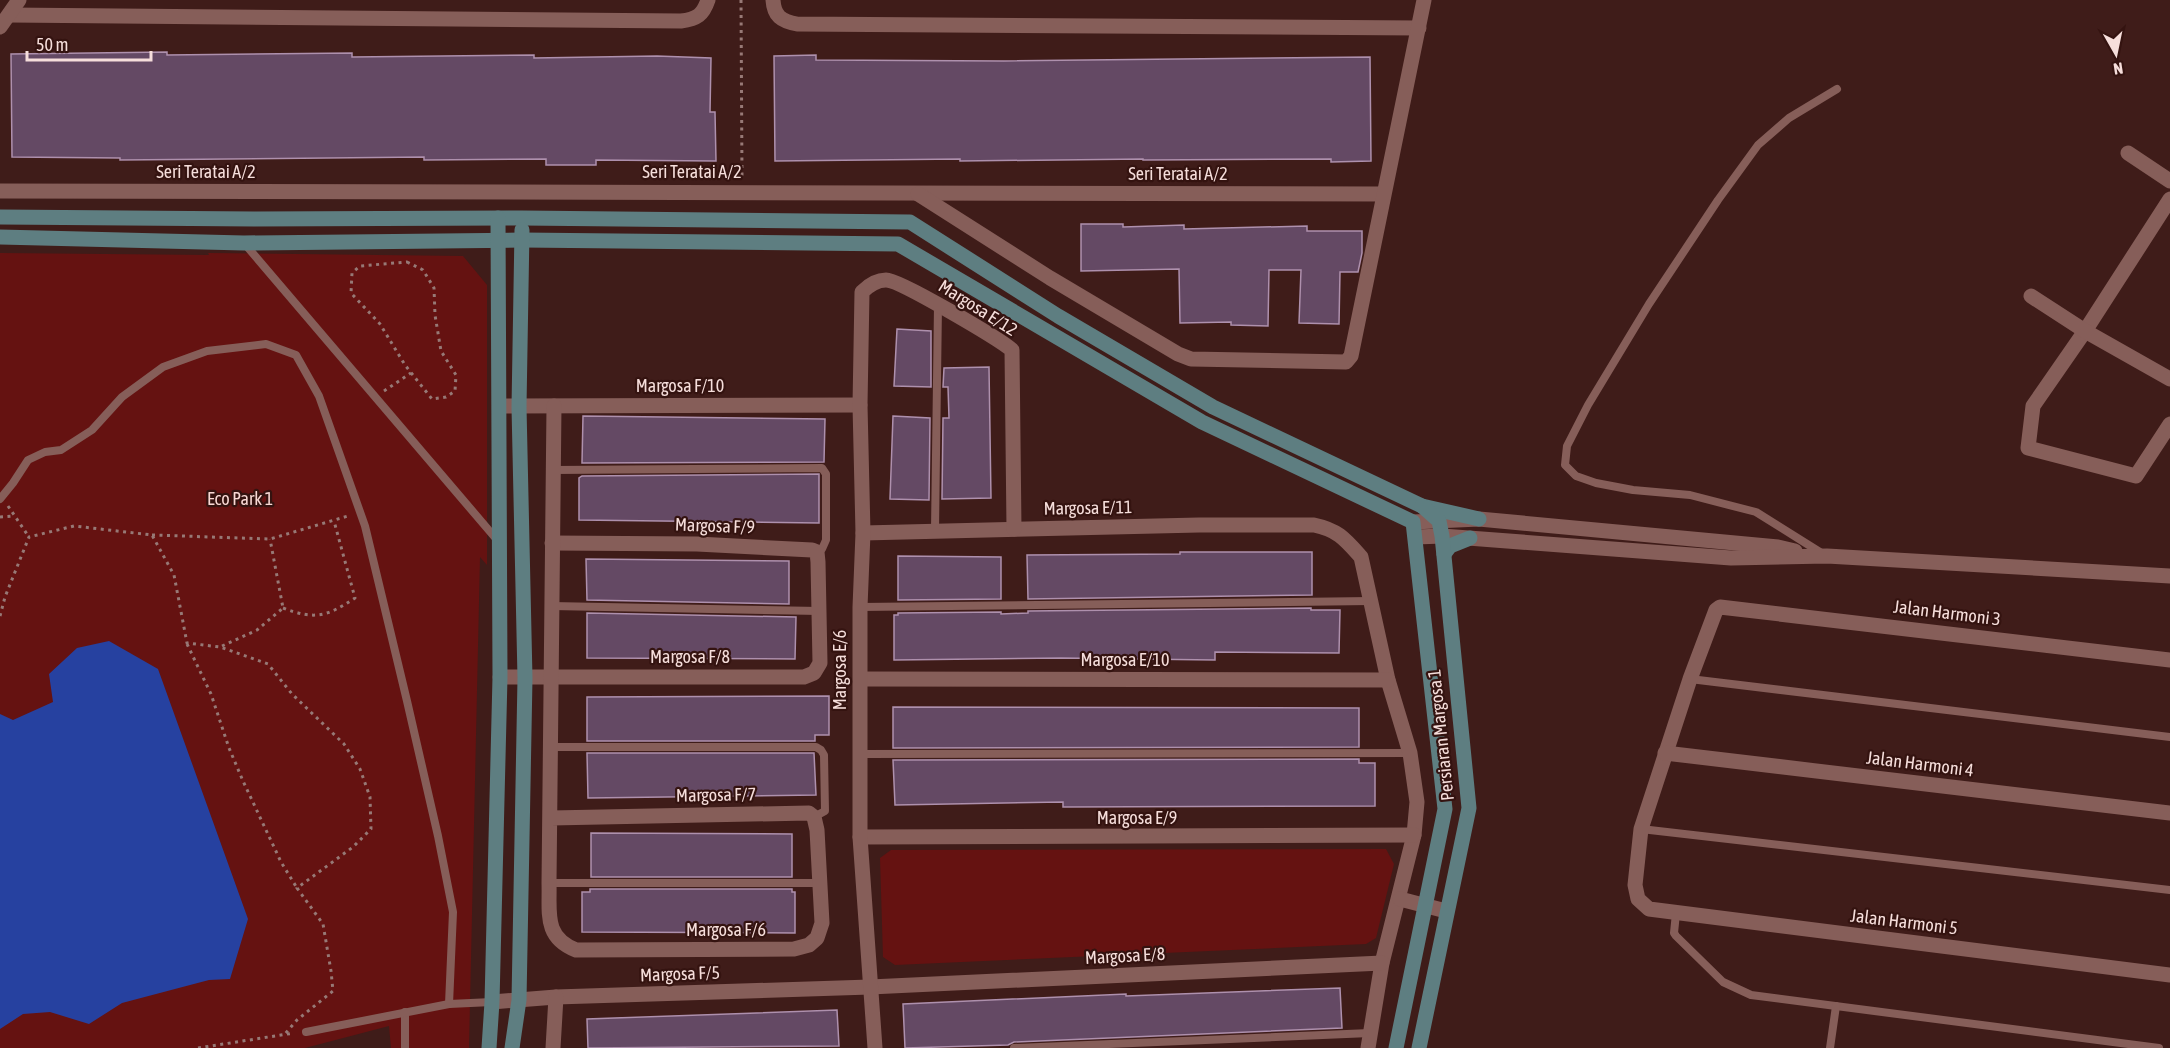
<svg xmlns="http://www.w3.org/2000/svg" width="2170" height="1048" viewBox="0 0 2170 1048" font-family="'Asap Condensed',sans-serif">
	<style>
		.green { fill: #651211 }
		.water { fill: #2641a0 }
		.building { fill: #644964; stroke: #ae90ad; stroke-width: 1.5 }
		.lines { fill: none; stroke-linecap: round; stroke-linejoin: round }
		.path { stroke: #977976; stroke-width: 3; stroke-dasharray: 3 4.5; stroke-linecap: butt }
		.lane { stroke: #865e59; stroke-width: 8 }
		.street { stroke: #865e59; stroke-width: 15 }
		.secondary { stroke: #5e7e81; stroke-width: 15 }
		.labels { text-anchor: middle; stroke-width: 4.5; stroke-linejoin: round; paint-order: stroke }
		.street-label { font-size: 18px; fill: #f6dedb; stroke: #341310 }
		.park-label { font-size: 18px; fill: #f9d8d4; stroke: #341310 }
	</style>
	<rect width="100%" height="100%" fill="#3f1c19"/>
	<g class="green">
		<path d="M0 253 209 255 208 253 463 256 487 285V565L480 557 469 1048H391L389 1026 305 1048H0Z"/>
		<path d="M1386 849 1394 864 1376 938 1366 944 895 965 883 957 880 858 891 850Z"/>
	</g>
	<path class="water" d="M109 641 158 669 248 919 230 979 209 980 122 1003 89 1024 50 1012 23 1014 0 1029V714L13 720 53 702 49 674 77 648Z"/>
	<g class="building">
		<path d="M167 52V55L352 53V57L534 55V58L657 56 711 58 710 112H715L716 161 596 160V165H546V159L424 160V157L120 160V158L12 157 11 54Z"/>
		<path d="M816 55V60L1004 61 1370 57 1371 161 1331 162V159L1143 160V159L960 161V159L775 161 774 56Z"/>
		<path d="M1081 224H1123V227L1184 225V229L1307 226V231H1362V253L1358 272H1340L1339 324 1299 323 1301 270H1269L1268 326 1231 325V322L1180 323 1179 269 1081 271Z"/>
		<path d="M897 329 931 331V387L894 386Z"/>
		<path d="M989 367 991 498 942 499 943 418H949L948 387H943L944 368Z"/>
		<path d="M583 416 825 419 824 462 582 463Z"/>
		<path d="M893 416 930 418 929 500 890 499Z"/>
		<path d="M819 474V523L579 520V478L582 476Z"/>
		<path d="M1180 552H1312V595L1028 599 1027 555 1180 554Z"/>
		<path d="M898 556 1001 557V599L898 600Z"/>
		<path d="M586 559 789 561V604L587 600Z"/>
		<path d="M1311 608V610H1340L1339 653 1215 652V660L1061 658 894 660V615H898V613L1001 612V614L1028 613V611Z"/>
		<path d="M587 613 796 617 795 659 587 658Z"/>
		<path d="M829 696V735H815V741H587V697Z"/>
		<path d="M893 707 1359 708V747L893 748Z"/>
		<path d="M587 753H814L816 795 588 798Z"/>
		<path d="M1359 759V763H1375V806L1063 807V802L895 805 893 760Z"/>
		<path d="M591 833 792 834V877H591Z"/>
		<path d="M590 889H792V892H795V933L582 932V892H590Z"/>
		<path d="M1340 988 1342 1028 1014 1042 1008 1045 905 1048 903 1004 1126 994V996Z"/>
		<path d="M837 1010 839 1046 588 1048 587 1019Z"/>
	</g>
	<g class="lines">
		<g class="path">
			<path d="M741 0 742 178"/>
			<path d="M407 262 423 270 434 288 435 315 441 351 456 375 455 391 446 397 432 399 405 365 380 324 351 293 352 273 360 266Z"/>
			<path d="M384 391 411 373"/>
			<path d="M8 506 29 537"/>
			<path d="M0 517 14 516"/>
			<path d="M152 535 270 539 348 516"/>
			<path d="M283 608C315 620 326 617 355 598L334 521"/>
			<path d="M0 616 5 597 29 537 74 526 152 535 174 575 187 643 220 647 268 664 292 694 344 744 360 769 370 797 371 829 353 847 297 888 323 924 331 971 333 991 297 1020 284 1035"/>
			<path d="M187 644 211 694 229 748 243 781 281 862 297 888"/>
			<path d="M222 646 257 630 283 608 270 539"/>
			<path d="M198 1048 294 1033"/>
		</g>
		<g class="lane">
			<path d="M244 243 498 541"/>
			<path d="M553 470 822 468 826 474V540L822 549 817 552"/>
			<path d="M0 499 13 483 28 460 45 452 61 450 92 430 122 397 163 367 207 351 266 344 296 355 319 396 365 526 407 701 438 836 453 912 449 1004"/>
			<path d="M935 530 938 305"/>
			<path d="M1823 554 1756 512 1690 495 1633 490 1596 483 1576 476 1565 465 1567 446 1588 405 1649 304 1718 200 1758 145 1789 118 1837 89"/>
			<path d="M551 606 820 611"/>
			<path d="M860 607 1371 601"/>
			<path d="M1690 679 2170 737"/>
			<path d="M551 747H816L821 750 824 755 825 811 814 817"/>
			<path d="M859 754 1410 753"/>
			<path d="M1641 829 2170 890"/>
			<path d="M549 883H820"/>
			<path d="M1676 913 1674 933 1676 936 1723 982 1751 995 2159 1048"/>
			<path d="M405 1012V1048"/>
			<path d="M306 1032 449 1004 492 1002"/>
			<path d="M1014 1048 1370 1033"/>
			<path d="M1830 1048 1836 1006"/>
		</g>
		<g class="street">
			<path d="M773 0C774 16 781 21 797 24L1419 28"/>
			<path d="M9 15 681 21C697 19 703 15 708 0"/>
			<path d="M0 27 19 0"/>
			<path d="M2128 153 2170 181"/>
			<path d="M0 191 1383 194"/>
			<path d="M918 194 1050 278 1178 354 1191 359 1346 362 1351 356 1424 0"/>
			<path d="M2170 199 2085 331 2033 406 2028 448 2136 476 2170 424"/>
			<path d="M2031 296 2085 331 2170 379"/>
			<path d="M500 406 860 405"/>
			<path d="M1413 522 1479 519 1778 547 1795 551"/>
			<path d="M863 533 1199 525H1314C1338 530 1345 539 1361 557L1388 680 1410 753 1417 802 1414 835 1382 963 1368 1048"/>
			<path d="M1416 537 1442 536 1731 558 1827 556 2170 576"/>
			<path d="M2170 660 1720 607 1716 610 1690 679 1641 829 1635 885 1638 899 1649 909 2170 975"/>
			<path d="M500 677H804L814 673 820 663 818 562 817 552 812 550 697 544 552 543"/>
			<path d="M861 679 1388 680"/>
			<path d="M1665 753 2170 813"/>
			<path d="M551 818 809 813 814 817 817 830 822 923 817 938 809 945 794 949 576 950C543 937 550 912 549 883L554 406"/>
			<path d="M860 837 1414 835"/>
			<path d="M1400 899 1446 911"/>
			<path d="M492 1002 556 997 870 987 1382 963"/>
			<path d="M553 1048 556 997"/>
			<path d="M875 1048 860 837V607L863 533 860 405 862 292C869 285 876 280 886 280 900 280 999 339 1012 350L1014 529"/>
		</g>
		<g class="secondary">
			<path d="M0 217 254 219 522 218 910 222 1058 316 1213 407 1422 506 1479 519"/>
			<path d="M0 237 244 243 522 240 898 244 1202 422 1413 522 1445 809 1396 1048"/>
			<path d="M1444 554 1450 546 1470 538"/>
			<path d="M489 1048 492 1002 500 677 498 218"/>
			<path d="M512 1048 519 1000 525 678 519 407 522 230"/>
			<path d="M1419 1048 1469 808 1442 536 1439 521 1422 506"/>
		</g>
	</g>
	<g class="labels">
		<g class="street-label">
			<text x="206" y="178">Seri Teratai A/2</text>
			<text x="692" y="178">Seri Teratai A/2</text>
			<text x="1178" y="180">Seri Teratai A/2</text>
			<text transform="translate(978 308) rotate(32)" y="6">Margosa E/12</text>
			<text x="680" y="392">Margosa F/10</text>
			<text transform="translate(1088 508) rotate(-1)" y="6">Margosa E/11</text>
			<text transform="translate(715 526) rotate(2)" y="6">Margosa F/9</text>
			<text transform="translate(1947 613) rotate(7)" y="6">Jalan Harmoni 3</text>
			<text x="690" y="663">Margosa F/8</text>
			<text x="1125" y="666">Margosa E/10</text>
			<text transform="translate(840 670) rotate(-90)" y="6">Margosa E/6</text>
			<text transform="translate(1441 735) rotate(-96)" y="6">Persiaran Margosa 1</text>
			<text transform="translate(1920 764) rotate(7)" y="6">Jalan Harmoni 4</text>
			<text transform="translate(716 795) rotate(-1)" y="6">Margosa F/7</text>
			<text x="1137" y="824">Margosa E/9</text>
			<text transform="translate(1904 922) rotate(7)" y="6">Jalan Harmoni 5</text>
			<text x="726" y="936">Margosa F/6</text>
			<text transform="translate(1125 956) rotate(-3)" y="6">Margosa E/8</text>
			<text transform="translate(680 974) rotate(-2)" y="6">Margosa F/5</text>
		</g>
		<g class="park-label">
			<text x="240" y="505">Eco Park 1</text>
		</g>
	</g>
	<g transform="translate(2116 54) rotate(171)" stroke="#341310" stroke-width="4.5" paint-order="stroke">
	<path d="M0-4.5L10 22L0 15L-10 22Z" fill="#f6dedb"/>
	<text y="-9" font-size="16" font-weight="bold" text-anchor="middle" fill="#f6dedb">N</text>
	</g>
	<path d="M27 51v9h124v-9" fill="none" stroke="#f6dedb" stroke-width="3"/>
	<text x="36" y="51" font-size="18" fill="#f6dedb" stroke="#341310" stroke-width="4.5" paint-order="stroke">50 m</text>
</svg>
